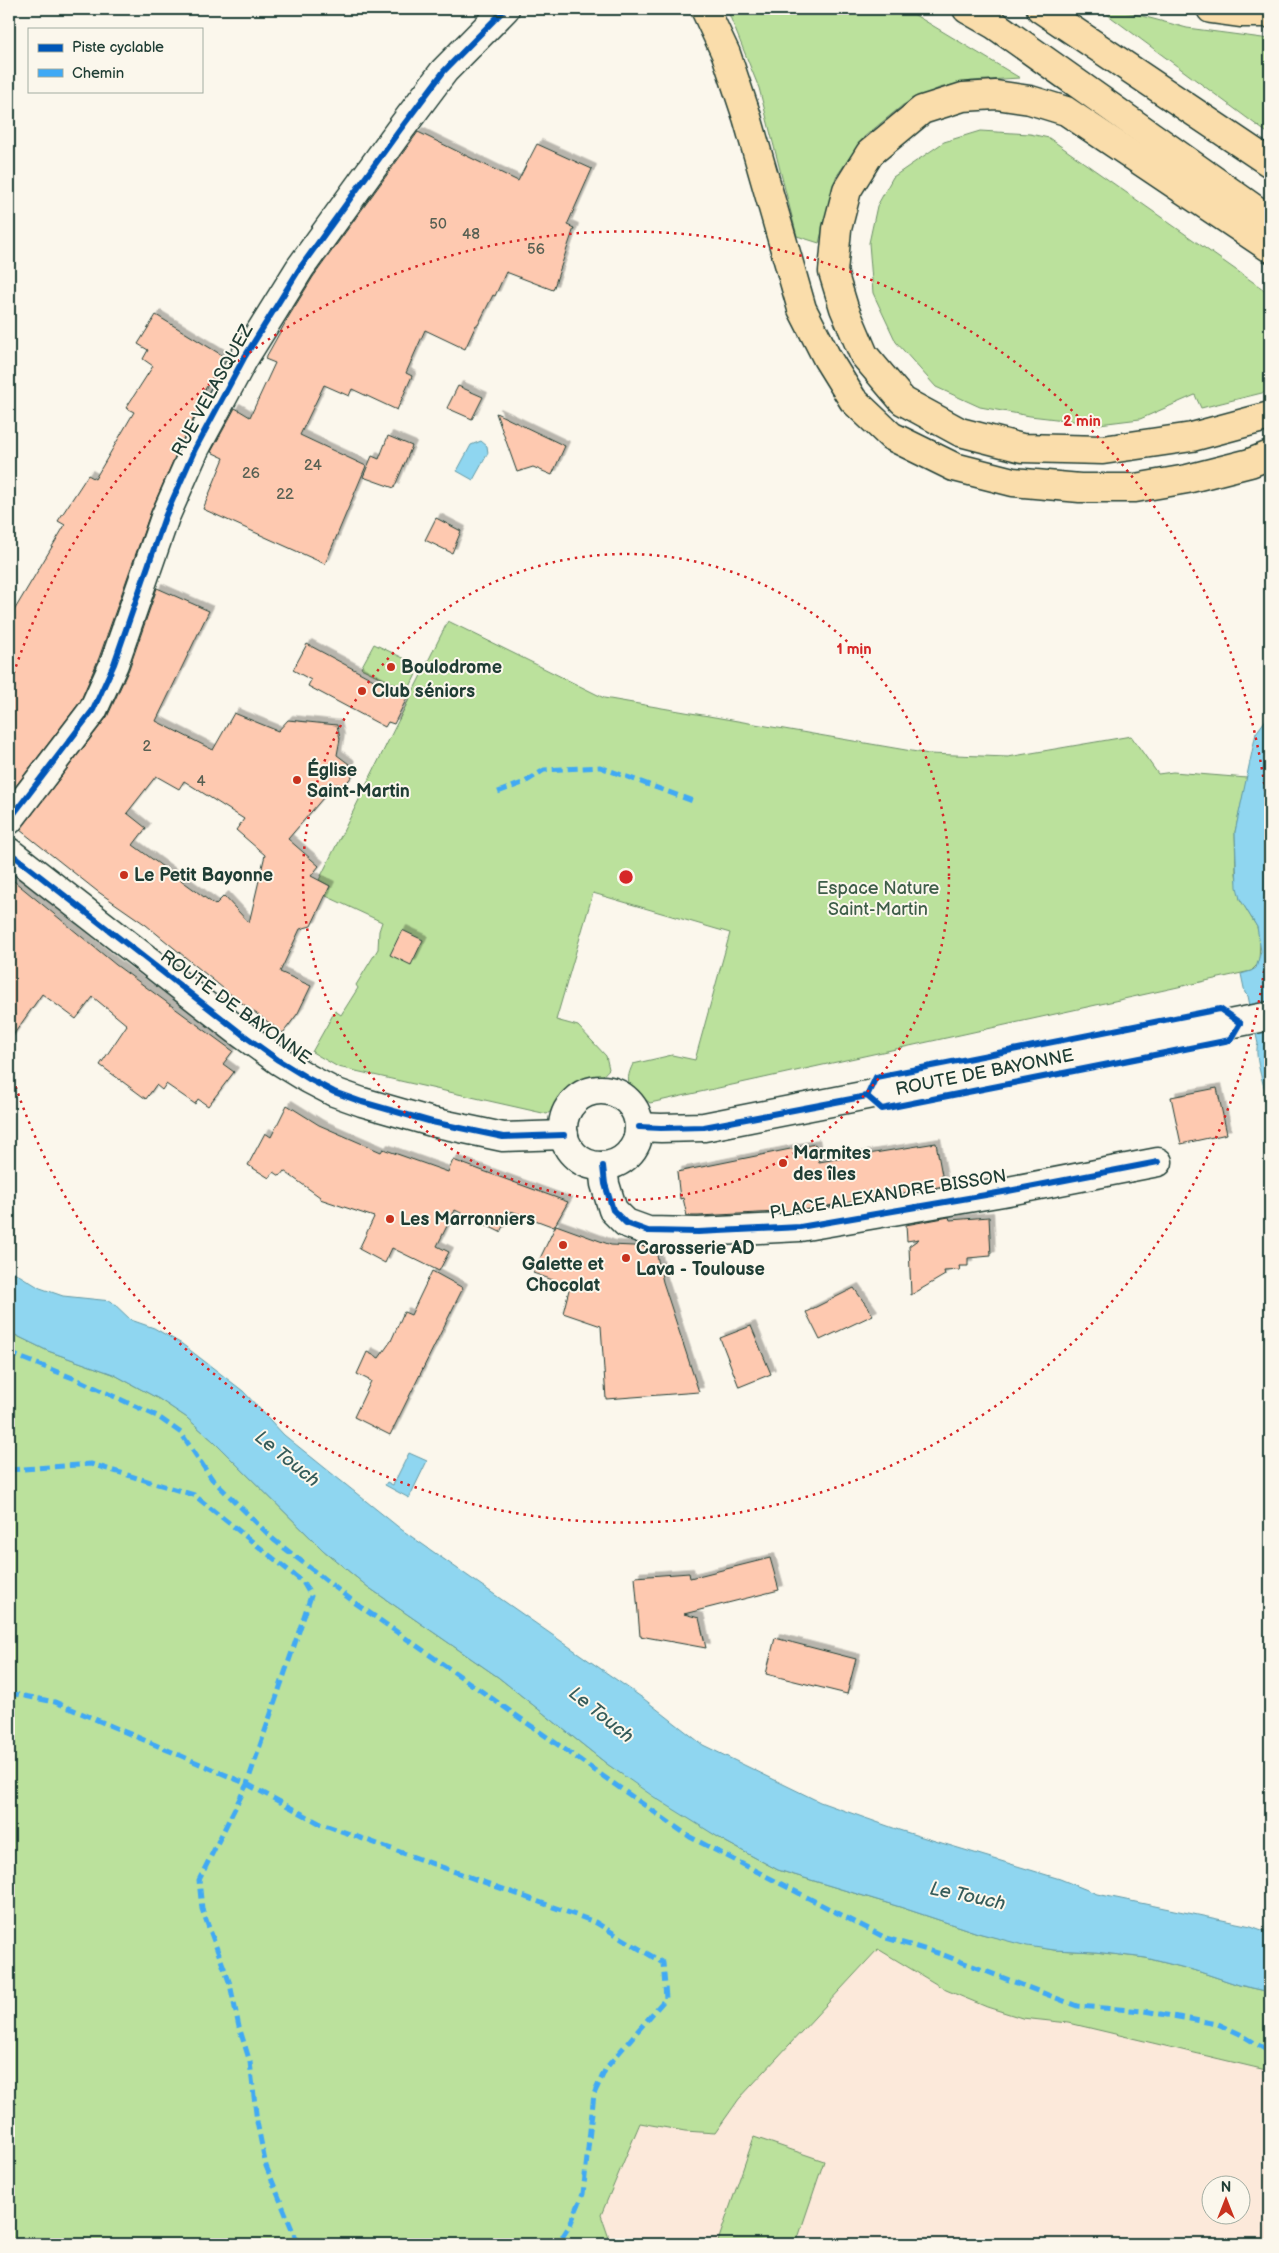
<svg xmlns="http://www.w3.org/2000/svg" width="1279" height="2253" viewBox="0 0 1279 2253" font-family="'Balsamiq Sans',sans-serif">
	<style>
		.built { fill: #fce9da; fill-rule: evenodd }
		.green { fill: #bbe19c; stroke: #6d8f68 }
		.water { fill: #8fd6f0; stroke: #6299a5 }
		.building { fill: #fec9b0; stroke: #1f3d34; fill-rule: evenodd; filter: url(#shadow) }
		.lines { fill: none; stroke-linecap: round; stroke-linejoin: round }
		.minor-casing { stroke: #1f3d34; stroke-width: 31 }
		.tertiary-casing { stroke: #1f3d34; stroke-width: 31 }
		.trunk-casing { stroke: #1f3d34; stroke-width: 31 }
		.motorway-casing { stroke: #1f3d34; stroke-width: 31 }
		.minor { stroke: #fbf7ec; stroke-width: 28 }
		.tertiary { stroke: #fbf7ec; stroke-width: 28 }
		.trunk { stroke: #faddab; stroke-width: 28 }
		.motorway { stroke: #faddab; stroke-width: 28 }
		.quiet { stroke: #3fa9f5; stroke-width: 5; stroke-dasharray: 10 5; stroke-linecap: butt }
		.cycleway-casing { stroke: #fbf7ec; stroke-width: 9 }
		.cycleway { stroke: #0057b8; stroke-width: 6 }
		.ring { fill: none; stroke: #d62828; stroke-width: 2.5; stroke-dasharray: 2.5 5 }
		.poi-dot { fill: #c8321e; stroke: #fbf7ec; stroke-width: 2 }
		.labels { text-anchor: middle; stroke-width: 4; stroke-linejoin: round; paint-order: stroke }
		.number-label { font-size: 15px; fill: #576053 }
		.street-label { font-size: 18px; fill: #1f3d34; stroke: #fbf7ec }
		.poi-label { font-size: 18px; font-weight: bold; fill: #1f3d34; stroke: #fbf7ec; text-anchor: start }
		.park-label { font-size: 18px; fill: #3e5e49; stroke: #fbf7ec }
		.water-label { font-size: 19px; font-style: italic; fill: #355c5a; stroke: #fbf7ec }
		.centre { fill: #d62828; stroke: #fbf7ec; stroke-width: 2.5 }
		.ring-label { font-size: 15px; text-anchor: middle; font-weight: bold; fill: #d62828; stroke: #fbf7ec; stroke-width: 4; stroke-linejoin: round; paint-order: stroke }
	</style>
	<defs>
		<filter id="shadow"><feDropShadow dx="4.5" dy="-4.5" stdDeviation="0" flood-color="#0004"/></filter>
	</defs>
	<rect width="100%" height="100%" fill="#fbf7ec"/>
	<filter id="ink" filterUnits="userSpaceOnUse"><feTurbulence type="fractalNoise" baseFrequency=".02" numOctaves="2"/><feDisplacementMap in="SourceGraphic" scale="10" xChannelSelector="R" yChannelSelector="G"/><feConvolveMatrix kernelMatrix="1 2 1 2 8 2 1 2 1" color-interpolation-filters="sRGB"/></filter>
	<g filter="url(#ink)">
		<path class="built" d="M878 1949 946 1990 987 2007 1022 2018 1069 2023 1270 2071V2244H611L601 2215 640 2123 685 2131 715 2133 739 2099ZM1212 2186H1242V2216H1212Z"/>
		<g class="green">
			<path d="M727 9H905L1020 78 971 81 939 88 903 105 864 137 836 177 819 243 797 236 759 88Z"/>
			<path d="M1100 9H1116L1187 28 1270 39V135Z"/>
			<path d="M980 131 1030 134 1049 138 1270 294V391L1201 408 1195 395 1140 419 1099 424 1030 416 980 407 936 387 896 342 873 293 869 243 877 206 893 177 944 142Z"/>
			<path d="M448 621 604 698 929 754 1008 757 1131 736 1158 774 1173 772 1247 778 1235 832 1236 874 1240 899 1257 927 1260 939 1259 963 1251 971 650 1103C632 1089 622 1086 633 1064L672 1055 695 1060 730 933 593 893 556 1020 578 1026 606 1056 609 1069C597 1084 586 1079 574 1089 563 1098 560 1105 547 1114L338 1067 312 1052 335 1011 341 1015 358 988 356 985 378 949 379 931 382 922 326 896 330 886 319 880Z"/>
			<path d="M374 644 420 666 408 691 361 668Z"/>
			<path d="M9 1332 48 1351 113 1374 159 1399 186 1417 212 1440 323 1550 368 1587 498 1677 607 1764 726 1842 778 1870 900 1907 978 1933 1027 1945 1054 1950 1095 1952 1146 1958 1197 1971 1239 1985 1270 1992V2071L1069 2023 1022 2018 987 2007 946 1990 878 1949 739 2099 715 2133 685 2131 640 2123 601 2215 611 2244H9Z"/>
			<path d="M754 2137 824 2161 796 2244H717Z"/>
		</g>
		<g class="water">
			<path d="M481 441 487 446 488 453 473 480 457 471 471 445Z"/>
			<path d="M1270 714V1106C1266 1094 1253 1055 1258 1044L1248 996 1245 993 1241 974 1251 971 1256 968 1261 951 1257 927 1240 899 1237 887 1235 832 1256 733Z"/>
			<path d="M9 1269 40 1288 63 1296 111 1301 131 1320 154 1328 182 1344 243 1391 284 1435 402 1530 644 1699 703 1745 820 1802 899 1830 1060 1879 1097 1894 1251 1926 1270 1933V1992L1239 1985 1197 1971 1146 1958 1095 1952 1054 1950 1027 1946 978 1933 900 1907 778 1870 726 1842 654 1797 607 1764 498 1677 368 1587 323 1550 212 1440 186 1417 159 1399 113 1374 48 1351 9 1332Z"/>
			<path d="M409 1453 427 1461 409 1498 385 1485 387 1482 393 1485Z"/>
		</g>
		<g class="building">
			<path d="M418 132 518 181 537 144 592 169 567 225 574 228 553 290 506 272 495 296 493 295 478 325H476L465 349 425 330 406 373 412 376 397 410 352 389 349 396 324 385 300 435 366 466 325 564 203 509 224 458 211 452 235 408 250 417 275 363 265 359 289 316 313 277Z"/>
			<path d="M156 315 225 357 204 391 207 393 181 443 151 511 99 658 80 702 9 795V619L65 525 58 521 88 475 95 479 134 412 126 408 153 366 143 359 148 350 138 344Z"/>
			<path d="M458 386 483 397 472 419 447 408Z"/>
			<path d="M496 413 565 446 552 475 533 467 517 472Z"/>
			<path d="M388 436 412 446 394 488 363 477 372 456 379 459Z"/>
			<path d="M436 518 461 531 452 553 425 540Z"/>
			<path d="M157 588 209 611 156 721 213 750 234 713 278 731 288 720 337 725 340 739 337 755 349 764 352 776 345 785 335 784 288 839 319 866 311 876 330 886 311 926 300 929 280 972 311 986 298 1013 283 1033 235 998 146 925 97 891 20 830 107 717 129 669ZM156 776 179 789 184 781 244 819 236 830 265 855 249 923 224 896 215 905 133 845 146 828 127 813Z"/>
			<path d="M307 644 407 698 394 724 388 722 385 727 308 686 311 680 293 670Z"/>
			<path d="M9 877 116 965 233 1051 223 1064 234 1072 208 1106 198 1099 195 1104 166 1084 162 1090 156 1085 146 1099 100 1065 127 1025 93 997 76 1019 42 994 9 1041Z"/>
			<path d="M402 930 423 940 411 965 390 955Z"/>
			<path d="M1217 1088 1227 1134 1181 1144 1171 1097Z"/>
			<path d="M287 1105 319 1125 381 1152 383 1149 448 1172 453 1160 568 1202 554 1227 511 1211 500 1232 455 1210 437 1246 449 1252 439 1271 392 1248 385 1263 359 1249 374 1217 320 1199V1197L284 1171 280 1176 274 1172 269 1178 248 1165 265 1133 271 1137Z"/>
			<path d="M936 1143 944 1186 798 1211 698 1216H687L683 1198 680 1199 677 1172 815 1144 819 1162Z"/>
			<path d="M949 1217 950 1220 989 1217 991 1256 968 1258V1266H959L960 1270 944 1271 945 1275 911 1295 909 1246 919 1239 907 1241 906 1225Z"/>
			<path d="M556 1225 611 1245 655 1247 663 1282 699 1392 606 1399 601 1326 563 1313 570 1286 533 1273Z"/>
			<path d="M432 1271 463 1288 390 1435 354 1417 371 1381 357 1374 367 1352 379 1358 391 1341 404 1312 411 1315Z"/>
			<path d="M854 1288 873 1315 820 1340 806 1312Z"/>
			<path d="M751 1326 771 1374 739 1387 720 1338Z"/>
			<path d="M770 1558 779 1590 684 1614 699 1618 706 1648 640 1636 635 1577 689 1573 690 1578Z"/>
			<path d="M775 1638 856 1659 847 1694 766 1674Z"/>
		</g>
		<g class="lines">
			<g class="minor-casing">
				<g id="minor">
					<path d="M9 820 93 710 114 664 165 517 195 449 244 358 300 268 399 131 444 71 505 9"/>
					<path d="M603 1166 605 1184 613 1210 626 1223 648 1231 698 1232 800 1227 1003 1192 1158 1162"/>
				</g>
			</g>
			<g class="tertiary-casing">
				<g id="tertiary">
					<path d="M9 852 242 1034 278 1060 309 1079 334 1092 362 1102 432 1122 503 1137 564 1135"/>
					<circle cx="601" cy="1128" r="38"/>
					<path id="s1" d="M639 1127 661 1128 704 1127 1270 1016"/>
				</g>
			</g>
			<g class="trunk-casing">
				<g id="trunk">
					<path d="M705 9 726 54 747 117 802 309 827 358 853 400 891 436 954 467 1013 482 1080 488H1135L1187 479 1250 463 1270 455"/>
					<path d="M1211 9 1240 13H1270"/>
					<path d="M1270 248 1066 111 1030 100 996 95 963 97 922 110 870 153 847 190 837 229 833 272 844 308 864 355 903 401 960 432 1022 448 1103 450 1192 437 1270 416"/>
				</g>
			</g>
			<g class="motorway-casing">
				<g id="motorway">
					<path d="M967 9 995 25 1270 220"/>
					<path d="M1041 9 1270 163"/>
				</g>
			</g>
			<use href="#minor" class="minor"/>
			<use href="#tertiary" class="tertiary"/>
			<use href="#trunk" class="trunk"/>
			<use href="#motorway" class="motorway"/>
			<g class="quiet">
				<path d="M498 792 525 782 544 770 600 767 693 801"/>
				<path d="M9 1353 78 1380 157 1416 181 1433 212 1479 274 1540 354 1602 690 1837 886 1938 941 1954 1077 2006 1144 2011 1218 2024 1240 2034 1270 2052"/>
				<path d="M9 1470 91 1464 194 1495 303 1582 311 1596 247 1784 199 1880 202 1909 230 1984 239 2027 250 2062 257 2122 266 2166 298 2244"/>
				<path d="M9 1693 55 1702 247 1784 319 1823 595 1922 663 1963 666 1998 606 2068 594 2094 583 2194 570 2225 558 2244"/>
			</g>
			<g class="cycleway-casing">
				<g id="cycleway">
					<path d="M9 820 93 710 114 664 165 517 195 449 244 358 300 268 399 131 444 71 505 9"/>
					<path d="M9 852 242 1034 278 1060 309 1079 334 1092 362 1102 432 1122 503 1137 564 1135"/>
					<path d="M867 1096 876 1077 1220 1009 1240 1023"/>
					<path d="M867 1096 882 1109 1230 1040 1240 1023"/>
					<path d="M639 1127 661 1128 704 1127 867 1096"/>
					<path d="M603 1166 605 1184 613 1210 626 1223 648 1231 698 1232 800 1227 1003 1192 1158 1162"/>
				</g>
			</g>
			<use href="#cycleway" class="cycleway"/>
		</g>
	</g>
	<g class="ring">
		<circle cx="626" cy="877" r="323"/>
		<path d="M1270 911A645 645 0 0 1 9 1066M9 688A645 645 0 0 1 1270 843"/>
	</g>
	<g class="poi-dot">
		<circle cx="391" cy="667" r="5"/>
		<circle cx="362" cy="691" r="5"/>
		<circle cx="297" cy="780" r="5"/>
		<circle cx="124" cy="875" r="5"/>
		<circle cx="783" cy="1163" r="5"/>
		<circle cx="390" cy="1219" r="5"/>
		<circle cx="563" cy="1245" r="5"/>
		<circle cx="626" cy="1258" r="5"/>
	</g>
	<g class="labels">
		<g class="number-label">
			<text x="438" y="229">50</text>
			<text x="471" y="239">48</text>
			<text x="536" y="254">56</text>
			<text x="313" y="470">24</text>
			<text x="251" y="478">26</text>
			<text x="285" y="499">22</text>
			<text x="147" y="751">2</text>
			<text x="201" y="786">4</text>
		</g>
		<g class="street-label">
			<text transform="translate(212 390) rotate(-61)" y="6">RUE VELASQUEZ</text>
			<text transform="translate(236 1007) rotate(36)" y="6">ROUTE DE BAYONNE</text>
			<text dy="6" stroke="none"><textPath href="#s1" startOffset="351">ROUTE DE BAYONNE</textPath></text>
			<text transform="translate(888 1194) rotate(-9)" y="6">PLACE ALEXANDRE BISSON</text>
		</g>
		<g class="poi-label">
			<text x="401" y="673">Boulodrome</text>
			<text x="372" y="697">Club séniors</text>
			<text x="307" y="776">Église<tspan x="307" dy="21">Saint-Martin</tspan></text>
			<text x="134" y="881">Le Petit Bayonne</text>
			<text x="793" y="1159">Marmites<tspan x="793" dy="21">des îles</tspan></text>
			<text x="400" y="1225">Les Marronniers</text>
			<text x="636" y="1254">Carosserie AD<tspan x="636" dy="21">Lava - Toulouse</tspan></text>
			<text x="563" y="1270" text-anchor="middle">Galette et<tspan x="563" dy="21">Chocolat</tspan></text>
		</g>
		<g class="park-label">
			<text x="878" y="894">Espace Nature<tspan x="878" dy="21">Saint-Martin</tspan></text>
		</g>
		<g class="water-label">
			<text transform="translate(288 1458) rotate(39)" y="7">Le Touch</text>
			<text transform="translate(602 1714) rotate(39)" y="7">Le Touch</text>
			<text transform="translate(968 1895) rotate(12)" y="7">Le Touch</text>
		</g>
	</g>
	<circle cx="626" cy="877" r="8" class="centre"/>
	<g class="ring-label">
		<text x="1082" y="426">2 min</text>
		<text x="854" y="654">1 min</text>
	</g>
	<rect width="1279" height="2253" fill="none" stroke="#fbf7ec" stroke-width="30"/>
	<rect x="15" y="15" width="1249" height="2223" fill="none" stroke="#1f3d34" stroke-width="2" filter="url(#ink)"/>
	<rect x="28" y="28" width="175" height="65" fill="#fbf7ec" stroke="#a3ada2"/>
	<rect x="38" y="44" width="25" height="8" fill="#0057b8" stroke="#a3ada2"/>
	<text x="72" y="52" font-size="15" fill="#1f3d34">Piste cyclable</text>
	<rect x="38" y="69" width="25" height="8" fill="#3fa9f5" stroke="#a3ada2"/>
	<text x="72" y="78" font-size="15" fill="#1f3d34">Chemin</text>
	<g transform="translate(1226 2200)"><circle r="24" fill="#fbf7ec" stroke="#a3ada2"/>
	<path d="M0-4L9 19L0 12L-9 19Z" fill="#c8321e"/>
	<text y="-8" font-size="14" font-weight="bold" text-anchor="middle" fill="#1f3d34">N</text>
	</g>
</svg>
